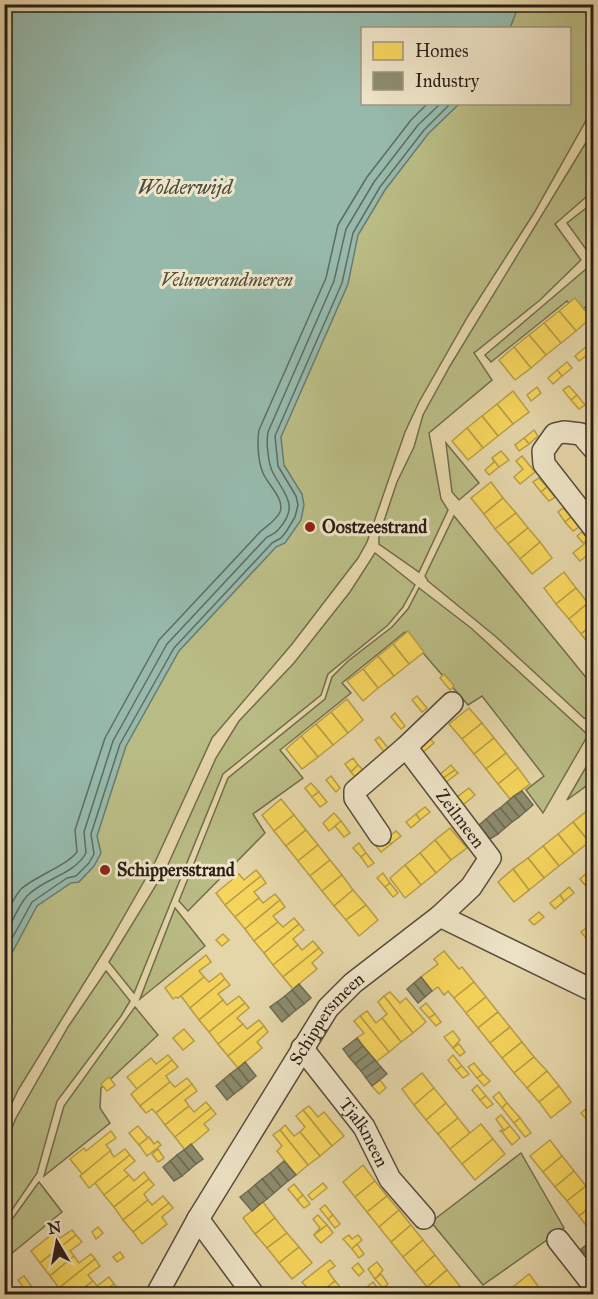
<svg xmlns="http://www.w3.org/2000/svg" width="598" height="1299" viewBox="0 0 598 1299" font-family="'IM FELL Great Primer',serif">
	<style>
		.green { fill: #babc85; stroke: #726d4e; stroke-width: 1.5; fill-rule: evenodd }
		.water { fill: #96b9ab; stroke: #6a7b70; stroke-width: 1.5 }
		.homes { fill: #f6d55c; stroke: #b89e47; stroke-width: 1.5 }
		.industry { fill: #8c8c6e; stroke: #6e6b54; stroke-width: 1.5 }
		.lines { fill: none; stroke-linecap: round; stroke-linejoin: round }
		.shore { stroke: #606c61; stroke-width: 1.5 }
		.street-casing { stroke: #584c3c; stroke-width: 24 }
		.street { stroke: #eee4c7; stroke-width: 21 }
		.poi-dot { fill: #8f2418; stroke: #eee4c7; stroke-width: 2 }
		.labels { text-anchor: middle; stroke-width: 6; stroke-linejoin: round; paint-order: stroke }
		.park-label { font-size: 18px; font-style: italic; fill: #544d38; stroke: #eee4c7 }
		.poi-label { font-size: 18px; font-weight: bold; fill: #291e17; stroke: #eee4c7; text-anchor: start }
		.street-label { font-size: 18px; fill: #291e17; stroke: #eee4c7 }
		.water-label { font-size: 20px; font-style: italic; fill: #4a4c43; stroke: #eee4c7 }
	</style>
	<rect width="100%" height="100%" fill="#e5d6a9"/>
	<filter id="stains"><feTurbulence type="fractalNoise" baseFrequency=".00333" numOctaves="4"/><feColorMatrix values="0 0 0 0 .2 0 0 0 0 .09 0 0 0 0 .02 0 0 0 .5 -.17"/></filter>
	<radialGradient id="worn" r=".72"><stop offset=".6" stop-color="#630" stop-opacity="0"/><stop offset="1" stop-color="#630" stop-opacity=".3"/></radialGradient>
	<g class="green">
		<path d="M5 5H593V108L534 213 468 316 419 402 405 432 367 542 358 558 292 644 212 738 155 862 107 946 18 1090 5 1118ZM362 28H570V104H362Z"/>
		<path d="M593 131V191L555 224 581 260 540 300 474 353 492 380 429 433 441 499 448 510 419 572 379 544V536L397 482 414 447 423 415 450 366Z"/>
		<path d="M590 205 593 209V259L567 223Z"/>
		<path d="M593 263V301L578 313 567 301 491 362 485 355Z"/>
		<path d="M446 443 479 483 459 500 452 492Z"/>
		<path d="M454 516 593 686 592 720 584 718 495 636 428 581 425 576Z"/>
		<path d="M375 553 415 585 403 607 388 625 328 674 321 695 223 774 134 993 109 962 166 869 216 758 239 721 294 663 350 592Z"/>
		<path d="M419 588 471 628 588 735 543 813 526 790 544 776 482 696 468 705 405 632 342 683 351 693 280 750 303 778 253 814 265 833 188 911 179 901 228 778 325 699 332 677 348 661 392 627 408 609Z"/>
		<path d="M593 755V781L567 800Z"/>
		<path d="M175 908 205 946 140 999Z"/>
		<path d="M106 971 130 1001 121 1016 57 1101 37 1173 5 1220V1145L16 1118 68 1027Z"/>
		<path d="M135 1007 158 1035 101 1088 100 1108 110 1123 44 1176 64 1106Z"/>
		<path d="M521 1153 564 1228 483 1285 431 1222Z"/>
		<path d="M39 1182 62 1212 5 1259V1229Z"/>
	</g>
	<path class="water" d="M5 4 519 5 510 28H362V104H459L428 134 385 190 358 235 348 284 281 437 284 465 302 494 304 505 301 520 285 543 276 547 179 651 126 746 97 836 101 853 94 866 79 882 71 883 37 906 5 966Z"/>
	<g class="homes">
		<path d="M575 298 591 318 576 331 559 311Z"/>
		<path d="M559 311 576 331 561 343 544 323Z"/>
		<path d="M544 323 561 343 546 355 529 335Z"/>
		<path d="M529 335 546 355 531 368 514 347Z"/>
		<path d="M587 346 592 351 579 361 575 356Z"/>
		<path d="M514 347 531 368 515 380 499 360Z"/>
		<path d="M567 362 572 368 562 376 557 370Z"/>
		<path d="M557 370 562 376 553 384 548 378Z"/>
		<path d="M569 386 577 395 571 400 563 390Z"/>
		<path d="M537 387 541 393 531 401 527 395Z"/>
		<path d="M513 391 529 412 513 424 497 404Z"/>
		<path d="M577 395 585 405 579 409 571 400Z"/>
		<path d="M497 404 513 424 498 436 482 416Z"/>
		<path d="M482 416 498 436 483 448 467 428Z"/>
		<path d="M467 428 483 448 468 460 452 441Z"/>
		<path d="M534 430 538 436 529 444 524 438Z"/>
		<path d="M524 438 529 444 519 451 515 445Z"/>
		<path d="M501 451 509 460 499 467 492 458Z"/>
		<path d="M522 456 535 472 520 484 514 477 523 469 516 461Z"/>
		<path d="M492 458 499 467 489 475 485 470 494 462Z"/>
		<path d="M539 478 547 487 541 492 533 482Z"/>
		<path d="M491 482 503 498 484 514 471 498Z"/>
		<path d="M547 487 555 497 549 501 541 492Z"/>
		<path d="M503 498 516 513 495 529 484 514Z"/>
		<path d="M563 508 571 517 565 522 558 512Z"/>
		<path d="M516 513 528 528 508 544 495 529Z"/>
		<path d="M571 517 579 527 573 531 565 522Z"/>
		<path d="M528 528 540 542 520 559 508 544Z"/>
		<path d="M582 532 588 539 583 543 577 536Z"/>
		<path d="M588 541 594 550 580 561 573 553Z"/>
		<path d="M540 542 552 558 532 574 520 559Z"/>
		<path d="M564 572 576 588 556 604 544 588Z"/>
		<path d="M576 588 588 603 569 619 556 604Z"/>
		<path d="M588 603 594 609V623L581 634 569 619Z"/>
		<path d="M594 623V649H593L581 634Z"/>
		<path d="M408 631 424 652 409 664 393 644Z"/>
		<path d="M393 644 409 664 394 676 378 656Z"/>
		<path d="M378 656 394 676 378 688 363 669Z"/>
		<path d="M363 669 378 688 363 701 347 681Z"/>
		<path d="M444 674 454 686 450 690 440 678Z"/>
		<path d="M417 696 427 708 422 712 412 700Z"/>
		<path d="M347 699 363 720 348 733 331 712Z"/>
		<path d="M469 708 482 723 462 739 449 724Z"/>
		<path d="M331 712 348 733 333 745 316 724Z"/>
		<path d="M395 713 405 726 401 729 391 717Z"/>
		<path d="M482 723 494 738 474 754 462 739Z"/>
		<path d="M316 724 333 745 318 757 301 736Z"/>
		<path d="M301 736 318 757 302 769 286 749Z"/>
		<path d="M379 737 389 749 385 753 375 740Z"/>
		<path d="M494 738 506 753 486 769 474 754Z"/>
		<path d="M430 739 434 743 421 754 417 749Z"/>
		<path d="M506 753 518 768 498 784 486 769Z"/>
		<path d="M353 758 358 765 351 772 345 764Z"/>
		<path d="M358 765 363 770 355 777 351 772Z"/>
		<path d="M451 765 455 770 442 779 439 775Z"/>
		<path d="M518 768 530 784 510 799 498 784Z"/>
		<path d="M455 770 458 773 445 783 442 779Z"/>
		<path d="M331 776 340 788 336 792 326 780Z"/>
		<path d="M311 783 319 792 312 797 305 788Z"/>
		<path d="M469 788 475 795 463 805 457 797Z"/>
		<path d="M319 792 327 802 320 807 312 797Z"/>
		<path d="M281 799 294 815 274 831 262 815Z"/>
		<path d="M425 807 430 812 420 820 416 814Z"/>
		<path d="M588 810 594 816V838L589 842 573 822Z"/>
		<path d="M334 813 341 821 329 831 323 823Z"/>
		<path d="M416 814 420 820 411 828 406 822Z"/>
		<path d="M294 815 306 830 286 846 274 831Z"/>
		<path d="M341 821 350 833 344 837 335 826Z"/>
		<path d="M573 822 589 842 574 854 558 834Z"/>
		<path d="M450 828 467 848 451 860 435 840Z"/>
		<path d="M306 830 318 845 298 861 286 846Z"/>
		<path d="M396 831 401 836 391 844 386 839Z"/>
		<path d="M558 834 574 854 559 866 543 846Z"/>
		<path d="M386 839 391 844 381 852 376 846Z"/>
		<path d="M435 840 451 860 436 873 420 853Z"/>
		<path d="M359 843 366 853 361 857 353 848Z"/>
		<path d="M318 845 330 860 310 876 298 861Z"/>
		<path d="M543 846 559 866 544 878 528 858Z"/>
		<path d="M366 853 374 863 368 867 361 857Z"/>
		<path d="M420 853 436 873 421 885 405 865Z"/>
		<path d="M528 858 544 878 529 890 513 869Z"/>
		<path d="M330 860 342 875 322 891 310 876Z"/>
		<path d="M405 865 421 885 405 898 390 878Z"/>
		<path d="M513 869 529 890 514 902 498 882Z"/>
		<path d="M256 870 261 876 225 905 216 893 239 874 244 880Z"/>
		<path d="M589 871 594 878 585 885 580 879Z"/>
		<path d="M383 873 390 883 385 887 377 878Z"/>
		<path d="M342 875 353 890 334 906 322 891Z"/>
		<path d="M261 876 266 883 254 892 259 898 235 917 225 905Z"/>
		<path d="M390 883 398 893 393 897 385 887Z"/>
		<path d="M569 887 574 893 564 901 560 895Z"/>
		<path d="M353 890 366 905 346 920 334 906Z"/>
		<path d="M275 894 280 900 245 929 235 917 259 898 263 903Z"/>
		<path d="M560 895 564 901 555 909 550 903Z"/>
		<path d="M280 900 285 907 273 916 278 922 254 941 245 929Z"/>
		<path d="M366 905 378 920 359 936 346 920Z"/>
		<path d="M539 912 544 917 534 925 529 920Z"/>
		<path d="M294 918 299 924 264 953 254 941 278 922 283 927Z"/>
		<path d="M594 922V948L581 932Z"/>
		<path d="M299 924 304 930 293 939 298 945 273 965 264 953Z"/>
		<path d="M223 934 229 940 222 946 216 940Z"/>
		<path d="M313 941 319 948 283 977 273 965 298 945 302 950Z"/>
		<path d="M319 948 323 953 312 963 317 969 293 989 283 977Z"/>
		<path d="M444 951 459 969 462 967 474 982 454 998 448 991 444 995 438 987 432 991 421 977 438 964 434 959Z"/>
		<path d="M206 955 211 962 199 971 204 977 178 998 176 997 173 999 165 988Z"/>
		<path d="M221 973 225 979 190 1008 181 996 204 977 209 982Z"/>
		<path d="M225 979 230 985 218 994 223 1000 199 1020 190 1008Z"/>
		<path d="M474 982 486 997 466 1013 454 998Z"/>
		<path d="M390 992 400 1003 406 998 426 1022 413 1033 384 996Z"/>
		<path d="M239 996 245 1003 209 1032 199 1020 223 1000 227 1005Z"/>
		<path d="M384 996 413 1033 401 1042 382 1018 387 1014 378 1002Z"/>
		<path d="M486 997 498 1012 478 1028 466 1013Z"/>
		<path d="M245 1003 249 1008 237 1018 243 1024 218 1044 209 1032Z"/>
		<path d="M426 1003 435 1014 429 1018 420 1008Z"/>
		<path d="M367 1011 376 1023 382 1018 401 1042 389 1052 360 1016Z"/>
		<path d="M498 1012 510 1027 490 1043 478 1028Z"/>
		<path d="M435 1014 441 1022 436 1026 429 1018Z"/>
		<path d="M360 1016 389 1052 376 1062 357 1038 364 1033 354 1021Z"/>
		<path d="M259 1020 264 1026 228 1056 218 1044 243 1024 247 1029Z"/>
		<path d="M264 1026 268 1032 257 1042 262 1048 238 1068 228 1056Z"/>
		<path d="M510 1027 522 1042 502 1058 490 1043Z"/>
		<path d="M184 1029 194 1041 183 1050 173 1038Z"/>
		<path d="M453 1031 460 1040 453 1048 444 1037Z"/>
		<path d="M522 1042 534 1057 514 1073 502 1058Z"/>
		<path d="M459 1044 465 1052 460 1056 453 1048Z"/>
		<path d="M168 1055 172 1060 137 1089 127 1077 151 1058 156 1064Z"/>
		<path d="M453 1055 462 1066 456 1070 448 1060Z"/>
		<path d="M534 1057 547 1071 527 1088 514 1073Z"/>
		<path d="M172 1060 178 1067 166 1076 170 1082 140 1106 131 1094Z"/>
		<path d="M474 1063 483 1074 477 1078 468 1067Z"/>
		<path d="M462 1066 469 1074 463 1078 456 1070Z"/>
		<path d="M547 1071 559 1086 539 1102 527 1088Z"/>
		<path d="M422 1073 434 1088 414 1105 402 1089Z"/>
		<path d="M483 1074 490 1081 484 1086 477 1078Z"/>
		<path d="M109 1077 115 1085 107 1091 101 1084Z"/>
		<path d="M187 1078 192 1084 156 1113 152 1109 146 1113 140 1106 170 1082 175 1087Z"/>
		<path d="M380 1080 386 1088 379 1094 372 1086Z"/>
		<path d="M192 1084 197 1091 185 1100 189 1106 165 1125 156 1113Z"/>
		<path d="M477 1085 486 1096 480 1100 472 1090Z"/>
		<path d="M559 1086 571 1102 551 1118 539 1102Z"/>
		<path d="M434 1088 446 1103 426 1120 414 1105Z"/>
		<path d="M499 1092 507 1103 502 1108 493 1097Z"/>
		<path d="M486 1096 493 1104 487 1108 480 1100Z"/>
		<path d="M206 1102 211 1108 175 1137 165 1125 189 1106 194 1112Z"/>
		<path d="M446 1103 458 1118 438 1134 426 1120Z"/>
		<path d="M507 1103 520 1118 514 1123 502 1108Z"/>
		<path d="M309 1106 318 1117 324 1112 344 1136 332 1146 303 1110Z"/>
		<path d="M211 1108 216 1114 204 1124 209 1130 185 1150 175 1137Z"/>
		<path d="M587 1108 594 1116V1128L581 1113Z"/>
		<path d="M303 1110 332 1146 320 1156 300 1132 305 1127 296 1116Z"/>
		<path d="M501 1115 510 1126 502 1132 500 1131 503 1129 496 1119Z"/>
		<path d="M458 1118 470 1133 450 1149 438 1134Z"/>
		<path d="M520 1118 531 1133 525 1137 514 1123Z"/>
		<path d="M481 1124 493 1139 462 1164 450 1149Z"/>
		<path d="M285 1125 294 1136 300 1132 320 1156 308 1165 280 1130Z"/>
		<path d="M138 1126 148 1138 139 1145 129 1133Z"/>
		<path d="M510 1126 520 1138 512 1145 502 1132Z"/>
		<path d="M280 1130 308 1165 296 1175 277 1151 282 1146 273 1135Z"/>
		<path d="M111 1131 116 1138 106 1145 111 1151 82 1174 70 1159 84 1148 86 1151Z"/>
		<path d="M149 1137 154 1144 158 1141 161 1145 147 1156 139 1145Z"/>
		<path d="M493 1139 505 1154 475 1180 462 1164Z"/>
		<path d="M550 1140 562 1156 543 1172 530 1156Z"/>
		<path d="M125 1149 130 1155 89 1188 80 1176 110 1151 114 1157Z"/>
		<path d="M158 1149 164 1158 158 1162 152 1154Z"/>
		<path d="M130 1155 135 1161 124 1170 129 1175 104 1195 95 1183Z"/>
		<path d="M562 1156 574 1171 555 1187 543 1172Z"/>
		<path d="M363 1165 375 1181 355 1197 343 1182Z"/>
		<path d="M574 1171 586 1186 567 1201 555 1187Z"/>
		<path d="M144 1172 149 1179 114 1207 104 1195 129 1175 134 1181Z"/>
		<path d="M149 1179 154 1185 144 1194 148 1200 123 1220 114 1207Z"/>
		<path d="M375 1181 387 1196 367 1212 355 1197Z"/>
		<path d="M323 1183 327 1188 312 1200 308 1195Z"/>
		<path d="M294 1184 303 1195 297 1200 288 1189Z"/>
		<path d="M586 1186 594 1195V1204L579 1216 567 1201Z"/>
		<path d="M303 1195 310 1204 304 1208 297 1200Z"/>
		<path d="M163 1196 169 1203 133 1232 123 1220 148 1200 152 1205Z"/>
		<path d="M387 1196 399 1210 379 1227 367 1212Z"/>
		<path d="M263 1202 275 1218 255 1234 243 1218Z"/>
		<path d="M169 1203 173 1208 162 1217 167 1224 142 1244 133 1232Z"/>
		<path d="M594 1204V1230L591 1232 579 1216Z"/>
		<path d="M325 1205 333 1215 328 1219 320 1209Z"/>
		<path d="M399 1210 411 1225 391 1242 379 1227Z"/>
		<path d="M318 1215 327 1225 314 1235 320 1228 313 1219Z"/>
		<path d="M333 1215 340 1224 335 1228 328 1219Z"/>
		<path d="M275 1218 287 1233 267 1248 255 1234Z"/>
		<path d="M327 1225 333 1233 321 1243 314 1235Z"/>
		<path d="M411 1225 423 1240 403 1257 391 1242Z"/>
		<path d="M98 1227 103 1233 96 1239 92 1232Z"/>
		<path d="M72 1230 76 1235 40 1263 31 1251 55 1232 60 1238Z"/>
		<path d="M287 1233 299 1247 279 1263 267 1248Z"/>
		<path d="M76 1235 82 1242 70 1251 74 1256 50 1276 40 1263Z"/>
		<path d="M349 1235 352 1239 358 1235 362 1240 352 1249 343 1239Z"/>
		<path d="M423 1240 435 1255 415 1272 403 1257Z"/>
		<path d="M357 1244 364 1254 359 1258 352 1249Z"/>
		<path d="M299 1247 312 1263 292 1279 279 1263Z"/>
		<path d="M120 1252 124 1257 117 1262 113 1257Z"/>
		<path d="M91 1254 95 1259 59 1288 50 1276 74 1256 79 1263Z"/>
		<path d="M435 1255 447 1270 427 1287 415 1272Z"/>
		<path d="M95 1259 100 1266 88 1275 93 1281 76 1294H65L59 1288Z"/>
		<path d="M330 1260 335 1266 328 1271 335 1281 319 1294H313L302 1282Z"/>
		<path d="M377 1262 383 1270 375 1279 368 1269Z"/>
		<path d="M358 1263 364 1271 359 1276 352 1268Z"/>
		<path d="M447 1270 460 1286 449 1294H433L427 1287Z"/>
		<path d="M381 1274 388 1284 383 1288 375 1279Z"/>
		<path d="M529 1274 541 1290 535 1294H511L508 1291Z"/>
		<path d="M24 1276 33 1288 27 1292 18 1280Z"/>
		<path d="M109 1277 114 1284 101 1294H76L93 1281 97 1286Z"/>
		<path d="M335 1281 346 1294H319Z"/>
		<path d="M373 1282 381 1293 379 1294H374L367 1287Z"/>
		<path d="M114 1284 119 1289 113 1294H101Z"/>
	</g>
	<g class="industry">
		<path d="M522 791 533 805 526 811 514 796Z"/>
		<path d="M514 796 526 811 519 817 507 802Z"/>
		<path d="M507 802 519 817 512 822 500 808Z"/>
		<path d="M500 808 512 822 505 828 493 813Z"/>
		<path d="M493 813 505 828 498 834 486 819Z"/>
		<path d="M486 819 498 834 490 839 479 825Z"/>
		<path d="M421 977 432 991 425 997 414 983Z"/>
		<path d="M414 983 425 997 418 1003 407 989Z"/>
		<path d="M299 984 311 998 304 1004 292 990Z"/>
		<path d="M292 990 304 1004 296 1010 285 996Z"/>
		<path d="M285 996 296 1010 289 1016 277 1002Z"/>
		<path d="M277 1002 289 1016 282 1022 270 1007Z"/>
		<path d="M357 1038 363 1046 349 1057 343 1049Z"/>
		<path d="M363 1046 369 1053 355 1064 349 1057Z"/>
		<path d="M369 1053 375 1060 361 1071 355 1064Z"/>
		<path d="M375 1060 381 1067 366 1078 361 1071Z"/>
		<path d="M245 1062 256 1076 249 1082 238 1068Z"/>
		<path d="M381 1067 387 1074 372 1086 366 1078Z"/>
		<path d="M238 1068 249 1082 242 1088 230 1074Z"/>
		<path d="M230 1074 242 1088 234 1094 223 1080Z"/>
		<path d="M223 1080 234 1094 227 1100 216 1086Z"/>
		<path d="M191 1144 203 1159 196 1164 184 1150Z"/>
		<path d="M184 1150 196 1164 189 1170 177 1155Z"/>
		<path d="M177 1155 189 1170 182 1176 170 1161Z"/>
		<path d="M170 1161 182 1176 174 1181 163 1167Z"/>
		<path d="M284 1161 296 1175 288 1181 277 1167Z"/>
		<path d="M277 1167 288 1181 281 1187 270 1173Z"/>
		<path d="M270 1173 281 1187 274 1193 262 1179Z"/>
		<path d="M262 1179 274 1193 267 1199 255 1185Z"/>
		<path d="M255 1185 267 1199 259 1205 248 1191Z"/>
		<path d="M248 1191 259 1205 252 1211 240 1197Z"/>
		<path d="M594 1239V1251L587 1256 581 1249Z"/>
	</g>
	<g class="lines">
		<g class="shore">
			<path d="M4 918C9 909 14 897 21 889 37 875 65 867 77 852L75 830 105 738 159 640 260 532C267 525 275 522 280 512 285 499 268 485 263 473 258 462 257 442 259 430L326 278 338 225 367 177 411 120 427 104"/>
			<path d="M4 938C11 925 17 907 27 896 44 878 74 875 86 853L84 832 113 741 167 644 266 538C270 535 275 534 278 530 300 506 285 495 273 473 268 463 266 442 268 432L334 281 346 229 374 182 418 125 440 104"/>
			<path d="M4 953 32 902 67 878 76 876 89 863 94 854 91 834 120 744 174 648 272 543 281 538 286 532 295 517 298 505 296 496 278 466 275 436 342 283 353 233 380 187 424 130 450 104"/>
		</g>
		<g class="street-casing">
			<g id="street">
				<path d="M594 449 581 434 564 432 555 434 543 451 544 464 594 528"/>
				<path id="s1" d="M406 747 490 858 471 887 440 916"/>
				<path d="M380 835 355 798V791L406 747 452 703"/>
				<path id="s2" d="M302 1048 364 1127 390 1179 424 1218"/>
				<path d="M198 1219 253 1294"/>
				<path d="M558 1240 594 1286"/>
				<path id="s3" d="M157 1294 198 1219 328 1008 353 983 440 916 594 991"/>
			</g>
		</g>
		<use href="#street" class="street"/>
	</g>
	<g class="poi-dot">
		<circle cx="310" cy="527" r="6"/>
		<circle cx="105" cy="870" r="6"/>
	</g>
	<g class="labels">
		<g class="park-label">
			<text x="227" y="286">Veluwerandmeren</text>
		</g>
		<g class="poi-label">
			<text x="322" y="533">Oostzeestrand</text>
			<text x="117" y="876">Schippersstrand</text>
		</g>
		<g class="street-label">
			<text dy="6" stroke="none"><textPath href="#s1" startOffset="90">Zeilmeen</textPath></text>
			<text dy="6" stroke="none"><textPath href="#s3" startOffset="324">Schippersmeen</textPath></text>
			<text dy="6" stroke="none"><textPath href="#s2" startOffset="105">Tjalkmeen</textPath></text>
		</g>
		<g class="water-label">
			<text x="185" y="194">Wolderwijd</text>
		</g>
	</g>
	<rect width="598" height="1299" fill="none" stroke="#e5d6a9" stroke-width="24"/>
	<rect x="6" y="6" width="586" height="1287" fill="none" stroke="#291e17" stroke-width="3"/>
	<rect x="12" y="12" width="574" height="1275" fill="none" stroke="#291e17" stroke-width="1.5"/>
	<rect x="361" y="27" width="210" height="78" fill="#eee4c7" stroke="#9f9581" stroke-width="1.5"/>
	<rect x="373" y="42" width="30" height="18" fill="#f6d55c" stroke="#9f9581" stroke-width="1.5"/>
	<text x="415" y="57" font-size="18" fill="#291e17">Homes</text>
	<rect x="373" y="72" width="30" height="18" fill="#8c8c6e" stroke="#9f9581" stroke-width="1.5"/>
	<text x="415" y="87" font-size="18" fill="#291e17">Industry</text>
	<g transform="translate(57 1242) rotate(350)" stroke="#eee4c7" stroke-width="4.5" paint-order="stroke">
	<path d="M0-4.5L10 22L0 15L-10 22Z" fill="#291e17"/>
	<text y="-9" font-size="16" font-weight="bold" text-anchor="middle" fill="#291e17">N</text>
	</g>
	<rect width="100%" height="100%" filter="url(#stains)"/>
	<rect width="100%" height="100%" fill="url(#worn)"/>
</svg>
